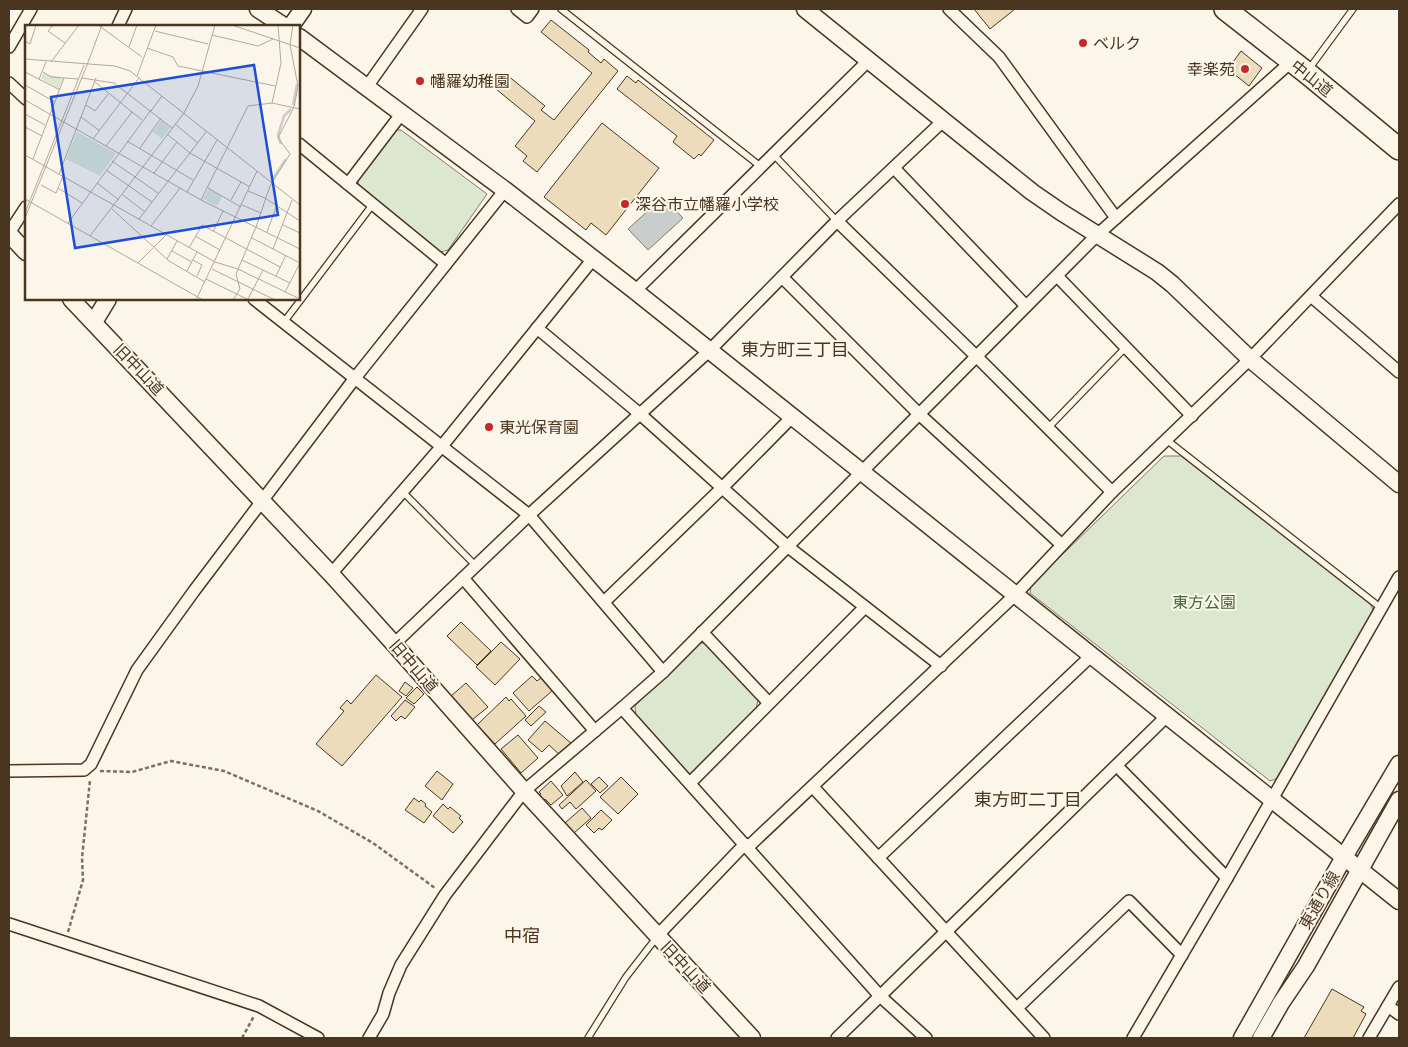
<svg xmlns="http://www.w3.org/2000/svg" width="1408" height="1047" viewBox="0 0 1408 1047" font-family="Raleway,'Noto Sans JP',sans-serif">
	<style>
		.green { fill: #dce7d0; stroke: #887966 }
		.water { fill: #c9cecd; stroke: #887966 }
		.building { fill: #ecdcbc; stroke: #4a3520 }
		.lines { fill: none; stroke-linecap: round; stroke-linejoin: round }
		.lane-casing { stroke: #4a3520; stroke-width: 8 }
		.street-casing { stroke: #4a3520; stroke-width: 14 }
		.secondary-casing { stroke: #4a3520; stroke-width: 19 }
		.highway-casing { stroke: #4a3520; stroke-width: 24 }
		.path { stroke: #7f6f5c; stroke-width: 2.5; stroke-dasharray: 4 2.5; stroke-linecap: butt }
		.lane { stroke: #fbf6e9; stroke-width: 5.5 }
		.street { stroke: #fbf6e9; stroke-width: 11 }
		.secondary { stroke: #fbf6e9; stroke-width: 16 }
		.highway { stroke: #fbf6e9; stroke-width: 21 }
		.poi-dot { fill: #c62828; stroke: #fbf6e9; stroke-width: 2 }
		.labels { text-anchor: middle; stroke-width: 4; stroke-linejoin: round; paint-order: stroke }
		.poi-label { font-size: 16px; fill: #4a3520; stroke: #fbf6e9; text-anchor: start }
		.street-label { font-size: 16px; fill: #4a3520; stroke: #fbf6e9 }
		.park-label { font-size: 16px; fill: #436837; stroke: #fbf6e9 }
		.neighbourhood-label { font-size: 18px; fill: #4a3520; stroke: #fbf6e9 }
		.inset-river { fill: none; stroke: #c9cecd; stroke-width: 2.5 }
		.inset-road { fill: none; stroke: #b4a999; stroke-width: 1 }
		.view { fill: #1d4ed8; fill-opacity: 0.15; stroke: #1d4ed8; stroke-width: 2.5 }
		.inset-edge { fill: none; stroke: #4a3520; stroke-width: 2.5 }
	</style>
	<rect width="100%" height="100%" fill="#fbf6e9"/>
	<g class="green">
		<path d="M394 130H401L487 194 448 250 441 252 359 185 357 179Z"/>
		<path d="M1164 456H1181L1371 605 1374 612 1276 779 1270 781 1030 593 1031 585Z"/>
		<path d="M704 643 758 699 756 709 690 775 636 717 635 706 696 644Z"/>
	</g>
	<path class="water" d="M663 197 683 218 648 250 628 229Z"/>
	<g class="building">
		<path d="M974 9H1015L990 29Z"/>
		<path d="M551 20 589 50 588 52 601 63 604 59 618 71 537 172 523 161 527 156 515 146 535 121 496 89 507 75 545 106 541 110 554 120 592 73 541 32Z"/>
		<path d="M1241 51 1262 68 1249 86 1228 69Z"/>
		<path d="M627 76 636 83 638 80 714 140 701 156 699 154 694 159 673 142 677 136 617 89Z"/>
		<path d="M602 123 659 168 606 235 591 223 586 230 544 197Z"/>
		<path d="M461 622 491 651 477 665 447 636Z"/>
		<path d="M501 642 520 659 495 685 476 667Z"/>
		<path d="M376 675 402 697 342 766 316 744 344 711 340 708 347 700 351 704Z"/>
		<path d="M532 676 537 681 542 677 553 690 529 711 513 693Z"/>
		<path d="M405 682 413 688 406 696 399 691Z"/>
		<path d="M466 683 488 707 472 720 451 696Z"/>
		<path d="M417 687 424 694 414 704 406 698Z"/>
		<path d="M506 697 509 701 511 699 526 716 495 744 477 725Z"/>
		<path d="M405 700 415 707 405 719 401 716 396 721 391 716Z"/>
		<path d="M539 706 546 712 531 726 525 720Z"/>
		<path d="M545 721 572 744 561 756 549 745 542 752 528 740Z"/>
		<path d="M518 735 538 758 521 773 501 749Z"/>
		<path d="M437 771 453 784 442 800 425 786Z"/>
		<path d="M575 772 583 782 567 796 561 786Z"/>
		<path d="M599 777 608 786 600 793 591 784Z"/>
		<path d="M621 777 638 794 618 814 600 797Z"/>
		<path d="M586 780 596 791 576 809 570 802 562 809 559 805Z"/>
		<path d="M551 781 563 795 551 805 545 799 544 800 539 795 541 794 539 792Z"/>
		<path d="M414 798 419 802 421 800 426 804 425 806 432 812 424 823 405 810Z"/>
		<path d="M443 804 448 809 450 807 461 816 459 818 463 822 453 833 433 816Z"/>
		<path d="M582 808 591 818 574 833 565 823Z"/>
		<path d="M601 810 612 820 602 830 599 828 594 833 586 825Z"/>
		<path d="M1332 989 1364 1007 1361 1011 1366 1014 1353 1038H1304Z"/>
	</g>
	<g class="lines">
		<g class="lane-casing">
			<g id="lane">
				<path d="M561 9 760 166"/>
				<path d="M1309 69 1353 9"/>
				<path d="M773 154 837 221"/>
				<path d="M284 322 373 204"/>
				<path d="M1048 428 1126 347"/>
				<path d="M1168 441 1381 608"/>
				<path d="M402 491 476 566"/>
				<path d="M588 1038 626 977 657 937"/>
			</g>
		</g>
		<g class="street-casing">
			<g id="street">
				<path d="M517 9 527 17 533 9"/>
				<path d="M949 9 999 57 1116 218"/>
				<path d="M118 26 126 9"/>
				<path d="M9 47 31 9"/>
				<path d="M9 83 26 99"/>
				<path d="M366 88 422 9"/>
				<path d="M299 144 446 264"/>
				<path d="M894 168 1026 306"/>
				<path d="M348 184 402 113"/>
				<path d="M837 221 976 356 1112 492"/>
				<path d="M9 233 26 207"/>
				<path d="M1057 276 1192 416"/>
				<path d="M782 277 919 414 1062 545"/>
				<path d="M635 291 868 61"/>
				<path d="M1311 296 1399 372"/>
				<path d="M254 299 529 515 663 672"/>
				<path d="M537 328 640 414 787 546 941 666"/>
				<path d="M331 574 442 446 593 259"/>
				<path d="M463 578 595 731"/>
				<path d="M604 602 722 488 792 417"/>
				<path d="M702 632 769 703"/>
				<path d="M394 644 529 515 709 351 837 221 943 121"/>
				<path d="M622 708 880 996 926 1038"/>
				<path d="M1117 766 1227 878"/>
				<path d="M9 771 84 770 91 764 137 670 194 591 355 378 505 190"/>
				<path d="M690 783 865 607"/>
				<path d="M813 787 1044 1038"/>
				<path d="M748 847 1016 594 1112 492 1250 359 1399 204"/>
				<path d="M878 858 1092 655"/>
				<path d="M9 924 259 1006 318 1038"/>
				<path d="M657 936 745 844"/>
				<path d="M1388 1006 1399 1014"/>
				<path d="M1017 1008 1129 901 1182 955"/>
				<path d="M369 1038 383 1014 389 993 401 965 445 895 524 791 622 708 663 672 1097 235 1291 62"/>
				<path d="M837 1038 1168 715"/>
				<path d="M1133 1038 1227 878 1399 577"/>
				<path d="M1369 1038 1399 987"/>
			</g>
		</g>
		<g class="secondary-casing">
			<g id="secondary">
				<path d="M258 9 284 26"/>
				<path d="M805 9 1032 192 1061 212 1157 272 1172 284 1250 359 1399 484"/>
				<path d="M291 26 303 9"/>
				<path d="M299 37 505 190 635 291 1399 901"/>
				<path d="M9 234 26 252"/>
				<path d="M71 299 331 574 394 644 524 791 752 1038"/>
				<path d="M94 322 108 299"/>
				<path d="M1242 1038 1344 857 1399 764"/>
				<path d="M1261 1038 1281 1003 1306 966 1399 800"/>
			</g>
		</g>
		<g class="highway-casing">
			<path id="highway" d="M1225 9 1307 73 1399 149"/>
		</g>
		<g class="path">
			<path d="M100 771 132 772 171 761 224 771 318 811 373 843 435 888"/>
			<path d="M68 932 83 880 82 858 90 780"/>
			<path d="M242 1038 254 1016"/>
		</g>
		<use href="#lane" class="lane"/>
		<use href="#street" class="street"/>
		<use href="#secondary" class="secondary"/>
		<use href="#highway" class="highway"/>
	</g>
	<g class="poi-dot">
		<circle cx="1083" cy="43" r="5"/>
		<circle cx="1245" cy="69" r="5"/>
		<circle cx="420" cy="81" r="5"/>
		<circle cx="625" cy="204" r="5"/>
		<circle cx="489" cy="427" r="5"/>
	</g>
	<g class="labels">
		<g class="poi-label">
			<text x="1093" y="49">ベルク</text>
			<text x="1235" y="75" text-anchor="end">幸楽苑</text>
			<text x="430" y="87">幡羅幼稚園</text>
			<text x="635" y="210">深谷市立幡羅小学校</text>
			<text x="499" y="433">東光保育園</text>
		</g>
		<g class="street-label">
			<text transform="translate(1312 78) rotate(38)" y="6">中山道</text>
			<text transform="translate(139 369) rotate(46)" y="6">旧中山道</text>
			<text transform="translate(414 666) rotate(49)" y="6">旧中山道</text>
			<text transform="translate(1319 900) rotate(-60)" y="6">東通り線</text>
			<text transform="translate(686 967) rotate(47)" y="6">旧中山道</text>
		</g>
		<g class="park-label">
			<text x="1204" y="608">東方公園</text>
		</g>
		<g class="neighbourhood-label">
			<text x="795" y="356">東方町三丁目</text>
			<text x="1028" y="806">東方町二丁目</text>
			<text x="522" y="942">中宿</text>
		</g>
	</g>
	<g transform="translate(25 25)">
		<rect width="275" height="275" fill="#fbf6e9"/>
		<path d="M18 48 38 53 34 64 16 54ZM136 95 145 103 137 114 128 107ZM52 107 91 128 75 151 41 134ZM184 164 197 172 192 181 178 174Z" fill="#dce7d0"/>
		<path class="inset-river" d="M268 80 272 59M256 119 253 110 259 91 266 84M247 155 261 134"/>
		<path class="inset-road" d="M32 0 27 1 23 6 40 18M73 0 117 32M207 0 275 23M130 6 183 19M187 10 233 21 248 14M0 16 5 19 11 0M104 22 112 0M122 23 148 32 153 41 250 61M0 34 90 41 105 46 275 180M26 37 54 0M62 40 77 0M0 47 35 65M18 47 26 52 53 54M112 51 131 0M57 53 89 58 147 103M14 54 21 37M70 57 117 95M0 60 30 77M0 75 176 175 275 224M247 78 256 38 253 0M61 80 70 86 83 69M126 86 137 71M0 89 20 100M56 92 75 106M150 99 173 118M0 102 17 111M142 109 165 128 225 162M68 114 114 53M102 116 168 155M81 121 107 87M115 123 136 93M0 130 190 237 213 244 275 274M8 134 39 53M87 136 133 168M81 145 127 177M129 148 152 117M34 149 71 53M72 158 94 175M16 160 31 168 38 151M33 163 57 178M183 163 216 182M223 166 240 173 275 196M162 167 192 115M98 170 120 187M0 174 178 275M176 175 223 81 247 78 275 84M206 175 216 157M217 180 236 188M87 184 144 236 180 257M0 188 59 40M0 193 62 40M114 194 181 107M43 198 126 85M258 200 275 208M126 201 155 163M188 207 198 186M242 207 252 180M65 211 159 88 173 61 190 0M170 211 195 225M227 213 275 238M129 222 141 210M164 223 177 200 255 242M248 224 267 175M147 226 167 237M142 234 152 216M168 235 177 240 172 251M217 235 265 258M113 238 128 223M187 244 250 275M162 246 172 227M251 251 261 230M181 254 224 275M260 267 275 238M223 274 238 245M171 275 232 146M208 275 215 264 211 249 231 202 245 161 265 129 253 113 269 82 273 61 265 20 268 0"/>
		<path class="view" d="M229 40 253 190 50 223 26 72Z"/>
		<rect width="275" height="275" class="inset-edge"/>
	</g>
	<rect width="1408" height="1047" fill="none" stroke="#4a3520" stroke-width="20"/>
</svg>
